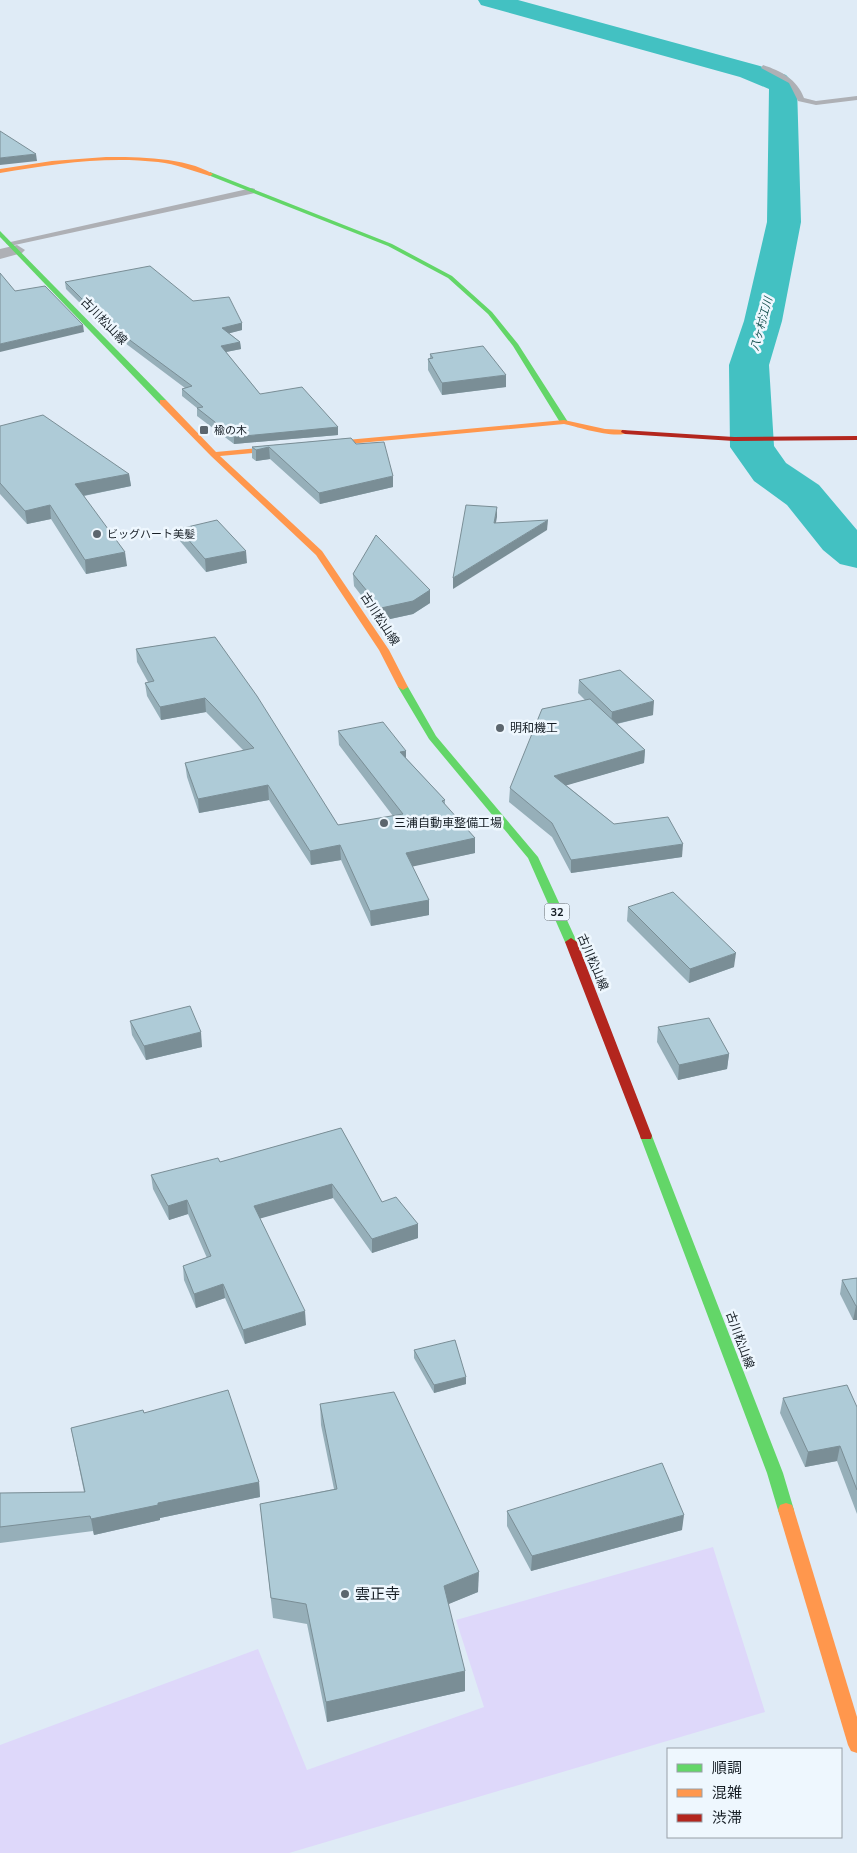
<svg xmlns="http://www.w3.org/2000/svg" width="857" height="1853" viewBox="0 0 857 1853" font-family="'Nunito Sans','Noto Sans JP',sans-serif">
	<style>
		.green { fill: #ded8fa }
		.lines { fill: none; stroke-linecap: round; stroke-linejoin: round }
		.river { fill: #43c1c2; fill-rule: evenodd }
		.lane { fill: #aeb0b5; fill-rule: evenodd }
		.street { fill: #aeb0b5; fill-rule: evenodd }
		.fast { fill: #63d668; fill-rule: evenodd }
		.slow { fill: #ff974d; fill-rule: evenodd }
		.jam { fill: #b3261e; fill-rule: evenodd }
		.wall { fill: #96afb9 }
		.shaded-wall { fill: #7a8e96 }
		.building { fill: #aecbd7; stroke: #7a8e96 }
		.poi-dot { fill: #5c666e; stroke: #eef7fe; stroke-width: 2 }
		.labels { text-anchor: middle; stroke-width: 5; stroke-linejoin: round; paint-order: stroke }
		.far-water-label { font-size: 11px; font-style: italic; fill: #175250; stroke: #eef7fe }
		.far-poi-label { font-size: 11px; fill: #161e25; stroke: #eef7fe; text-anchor: start }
		.shield { fill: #eef7fe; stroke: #575f66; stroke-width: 1 }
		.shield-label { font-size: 11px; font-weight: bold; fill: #161e25 }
		.street-label { font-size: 12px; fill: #161e25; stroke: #eef7fe }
		.poi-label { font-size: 12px; fill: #161e25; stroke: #eef7fe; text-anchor: start }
		.near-poi-label { font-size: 15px; fill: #161e25; stroke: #eef7fe; text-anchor: start }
	</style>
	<rect width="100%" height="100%" fill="#dfebf6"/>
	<path class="green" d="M713 1547 765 1712 289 1853H0V1745L258 1649 307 1770 484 1707 456 1620Z"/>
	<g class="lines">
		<path class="river" d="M478 0H518L760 66 786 75 797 87 801 222 782 321 769 365 774 446 786 463 819 485 857 530V568L840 564 823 550 787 505 754 481 730 447 729 365 744 321 767 222 769 89 740 77 481 5Z"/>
		<g class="lane">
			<path d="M763 65C781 71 797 79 804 98L816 101 857 96V100L816 105 798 101 789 83 761 68Z"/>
			<path d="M252 188 255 189V193L10 246 6 243Z"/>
		</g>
		<path class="street" d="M17 245 25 250 22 253 0 259V249Z"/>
		<g class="fast">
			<path d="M210 172 392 244 452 276 492 312 518 344 568 422 567 424H561L513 346 488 314 448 278 388 246 208 175Z"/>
			<path d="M0 231 166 400V404H160L0 237Z"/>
			<path d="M403 684 408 687 436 736 538 857 577 942 575 944 571 946 565 942 528 858 429 739 398 687Z"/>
			<path d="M646 1132 651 1133 652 1136 783 1473 794 1510 792 1515 786 1517 780 1515 778 1510 767 1473 640 1136 641 1133Z"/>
		</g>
		<g class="slow">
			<path d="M106 157C138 157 185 157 213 174L210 176C193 171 176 164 158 162 105 156 52 164 0 173V169L52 161Z"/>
			<path d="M160 400H166L216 452 564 420 605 429 625 430 629 432C617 440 578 427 564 424L220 456 322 551 389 650 408 687 403 690 398 687 379 650 316 555 211 456 160 404Z"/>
			<path d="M786 1503 792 1505 794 1510 857 1717V1753L851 1751 848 1745 778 1510 780 1505Z"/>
		</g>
		<g class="jam">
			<path d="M622 430 734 437 857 436V440L734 441 625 434 621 432Z"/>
			<path d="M571 938 577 942 652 1136 651 1139H641L640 1136 565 942Z"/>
		</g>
	</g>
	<g class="wall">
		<path d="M65 282 193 301 242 323V330L229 333 240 342 241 349 226 352 260 394 338 427V435L234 444 197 416V408L182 396V389L185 388 105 328 66 289Z"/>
		<path d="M430 354 506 387 442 395 428 370V359L430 358Z"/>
		<path d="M0 426 129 474 131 486 84 496 127 566 86 574 51 519 27 524 0 494Z"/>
		<path d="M351 438 393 487 320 504 270 459 256 461 252 458V447Z"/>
		<path d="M179 529 247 563 206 572 180 541Z"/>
		<path d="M353 574 430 590V603L413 614 381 621 354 586Z"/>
		<path d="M215 637 338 825 393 816 339 745 338 731 406 751V758L445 800V805L475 838V853L412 866 429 915 371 926 341 860 311 865 269 800 199 813 187 777 185 763 244 751 206 712 161 720 147 696 145 683 148 682 137 662 136 649Z"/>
		<path d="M579 680 653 715 617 724 645 750 644 763 566 785 614 824 682 857 571 873 552 837 509 802 510 788 585 700 578 693Z"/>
		<path d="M628 907 734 967 689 983 627 921Z"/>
		<path d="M130 1021 202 1047 146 1060 132 1035Z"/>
		<path d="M658 1027 729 1054 727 1069 678 1080 657 1042Z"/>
		<path d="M341 1128 382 1202 418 1224V1238L372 1253 333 1198 260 1218 306 1325 245 1344 225 1298 196 1308 184 1280 183 1266 207 1258 188 1214 169 1220 153 1189 151 1175 220 1162Z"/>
		<path d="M857 1278V1320H853L840 1294 842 1280Z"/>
		<path d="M414 1350 466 1384 434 1393 414 1358Z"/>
		<path d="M783 1398 857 1407V1514L837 1461 805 1467 780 1413Z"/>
		<path d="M320 1404 478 1592 448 1604 465 1691 327 1722 307 1624 273 1618 260 1504 334 1489 321 1425Z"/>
		<path d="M144 1413 259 1482 260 1497 160 1518V1520L94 1535 93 1531 0 1543V1493L84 1492 71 1428Z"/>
		<path d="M507 1511 682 1530 531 1571 507 1526Z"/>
	</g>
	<g class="shaded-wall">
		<path d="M36 154 37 161 0 165V158Z"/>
		<path d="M242 323V330L223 335 222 328Z"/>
		<path d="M83 325 84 332 0 352V344Z"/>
		<path d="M240 342 241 349 221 353V346Z"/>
		<path d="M506 375V387L442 395V383Z"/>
		<path d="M338 427V435L234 444V437Z"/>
		<path d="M269 447 270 459 256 461V450Z"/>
		<path d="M129 474 131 486 77 497 75 484Z"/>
		<path d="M393 476V487L320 504 319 493Z"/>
		<path d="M50 505 51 519 27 524 25 511Z"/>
		<path d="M497 507V517L494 533V523Z"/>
		<path d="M548 520 547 530 453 589V578Z"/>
		<path d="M246 551 247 563 206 572 205 559Z"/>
		<path d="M125 552 127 566 86 574 85 560Z"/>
		<path d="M430 590V603L413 614 381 621V608Z"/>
		<path d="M205 698 206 712 161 720 160 707Z"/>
		<path d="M654 701 653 715 611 725 612 712Z"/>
		<path d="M645 750 644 763 554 789V776Z"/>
		<path d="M406 751V765L400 752Z"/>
		<path d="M268 785 269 800 199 813 198 799Z"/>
		<path d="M475 838V853L406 868V853Z"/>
		<path d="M683 844 682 857 571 873V860Z"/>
		<path d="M340 845 341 860 311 865 310 851Z"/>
		<path d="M429 900V915L371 926 370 911Z"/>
		<path d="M736 953 734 967 689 983 690 969Z"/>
		<path d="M201 1032 202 1047 146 1060 144 1046Z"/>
		<path d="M729 1054 727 1069 678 1080 679 1065Z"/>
		<path d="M332 1184 333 1198 255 1220 254 1206Z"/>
		<path d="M187 1200 188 1214 169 1220 168 1206Z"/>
		<path d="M418 1224V1238L372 1253V1239Z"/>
		<path d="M223 1284 225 1298 196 1308 194 1294Z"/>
		<path d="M856 1306H857V1320H853Z"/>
		<path d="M305 1311 306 1325 245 1344 243 1330Z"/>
		<path d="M466 1377V1384L434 1393V1385Z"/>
		<path d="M840 1446 837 1461 805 1467 808 1452Z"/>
		<path d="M259 1482 260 1497 160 1518V1520L94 1535 91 1519 158 1503Z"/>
		<path d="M684 1515 682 1530 531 1571 532 1556Z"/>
		<path d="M479 1572 478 1592 444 1606V1586Z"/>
		<path d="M465 1671V1691L327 1722 326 1702Z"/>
	</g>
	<g class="building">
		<path d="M0 131 36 154 0 158Z"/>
		<path d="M150 266 193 301 229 297 242 323 222 328 240 342 221 346 260 394 302 387 338 427 234 437 197 408 203 407 182 389 192 386 104 321 65 282Z"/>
		<path d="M0 273 15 291 45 286 83 325 0 344Z"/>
		<path d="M483 346 506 375 442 383 428 359 433 358 430 354Z"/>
		<path d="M43 415 129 474 75 484 125 552 85 560 50 505 25 511 0 483V426Z"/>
		<path d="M351 438 356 444 384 442 393 476 319 493 269 447 256 450 252 447Z"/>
		<path d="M466 505 497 507 494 523 548 520 453 578Z"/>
		<path d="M217 520 246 551 205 559 179 529Z"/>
		<path d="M376 535 430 590 413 601 381 608 353 574Z"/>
		<path d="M215 637 257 696 338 825 403 814 338 731 383 722 406 751 400 752 445 800 442 801 475 838 406 853 429 900 370 911 340 845 310 851 268 785 198 799 185 763 254 748 205 698 160 707 145 683 154 681 136 649Z"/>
		<path d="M620 670 654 701 612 712 579 680Z"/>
		<path d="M590 699 645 750 554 776 614 824 668 817 683 844 571 860 552 823 510 788 542 709Z"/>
		<path d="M673 892 736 953 690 969 628 907Z"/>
		<path d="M190 1006 201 1032 144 1046 130 1021Z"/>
		<path d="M709 1018 729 1054 679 1065 658 1027Z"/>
		<path d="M341 1128 382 1202 396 1197 418 1224 372 1239 332 1184 254 1206 305 1311 243 1330 223 1284 194 1294 183 1266 211 1256 187 1200 168 1206 151 1175 218 1158 220 1162Z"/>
		<path d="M857 1278V1306H856L842 1280Z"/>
		<path d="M455 1340 466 1377 434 1385 414 1350Z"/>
		<path d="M847 1385 857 1407V1490L840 1446 808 1452 783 1398Z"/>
		<path d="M228 1390 259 1482 158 1503V1505L91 1519 90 1516 0 1527V1493L85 1492 71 1428 143 1410 144 1413Z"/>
		<path d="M394 1392 479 1572 444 1586 465 1671 326 1702 306 1604 271 1598 260 1504 337 1489 320 1404Z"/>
		<path d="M662 1463 684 1515 532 1556 507 1511Z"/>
	</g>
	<g class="poi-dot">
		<rect x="199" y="425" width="10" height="10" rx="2.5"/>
		<circle cx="97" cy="534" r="5"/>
		<circle cx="500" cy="728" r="5"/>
		<circle cx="384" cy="823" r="5"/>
		<circle cx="345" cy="1594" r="5"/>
	</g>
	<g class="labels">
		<g class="far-water-label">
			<text transform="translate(761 324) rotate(-75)" y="4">八ヶ村江川</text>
		</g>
		<g class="far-poi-label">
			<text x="214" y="434">楡の木</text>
			<text x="107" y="538">ビッグハート美髪</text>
		</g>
		<rect class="shield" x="544.5" y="903.5" width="25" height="17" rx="4"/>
		<g class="shield-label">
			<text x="557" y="916">32</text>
		</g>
		<g class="street-label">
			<text transform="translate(104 321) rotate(46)" y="4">古川松山線</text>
			<text transform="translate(380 619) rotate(57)" y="4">古川松山線</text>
			<text transform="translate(593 962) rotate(67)" y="4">古川松山線</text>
			<text transform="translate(740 1340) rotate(70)" y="4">古川松山線</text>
		</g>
		<g class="poi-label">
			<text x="510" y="732">明和機工</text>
			<text x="394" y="827">三浦自動車整備工場</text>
		</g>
		<g class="near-poi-label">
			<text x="355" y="1599">雲正寺</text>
		</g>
	</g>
	<rect x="667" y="1748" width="175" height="90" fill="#eef7fe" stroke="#98a0a7"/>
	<rect x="677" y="1764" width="25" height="8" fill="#63d668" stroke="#98a0a7"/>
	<text x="712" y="1773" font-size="15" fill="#161e25">順調</text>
	<rect x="677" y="1789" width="25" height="8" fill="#ff974d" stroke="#98a0a7"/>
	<text x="712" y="1798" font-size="15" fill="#161e25">混雑</text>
	<rect x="677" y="1814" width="25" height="8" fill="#b3261e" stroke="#98a0a7"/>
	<text x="712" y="1823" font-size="15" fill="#161e25">渋滞</text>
</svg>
